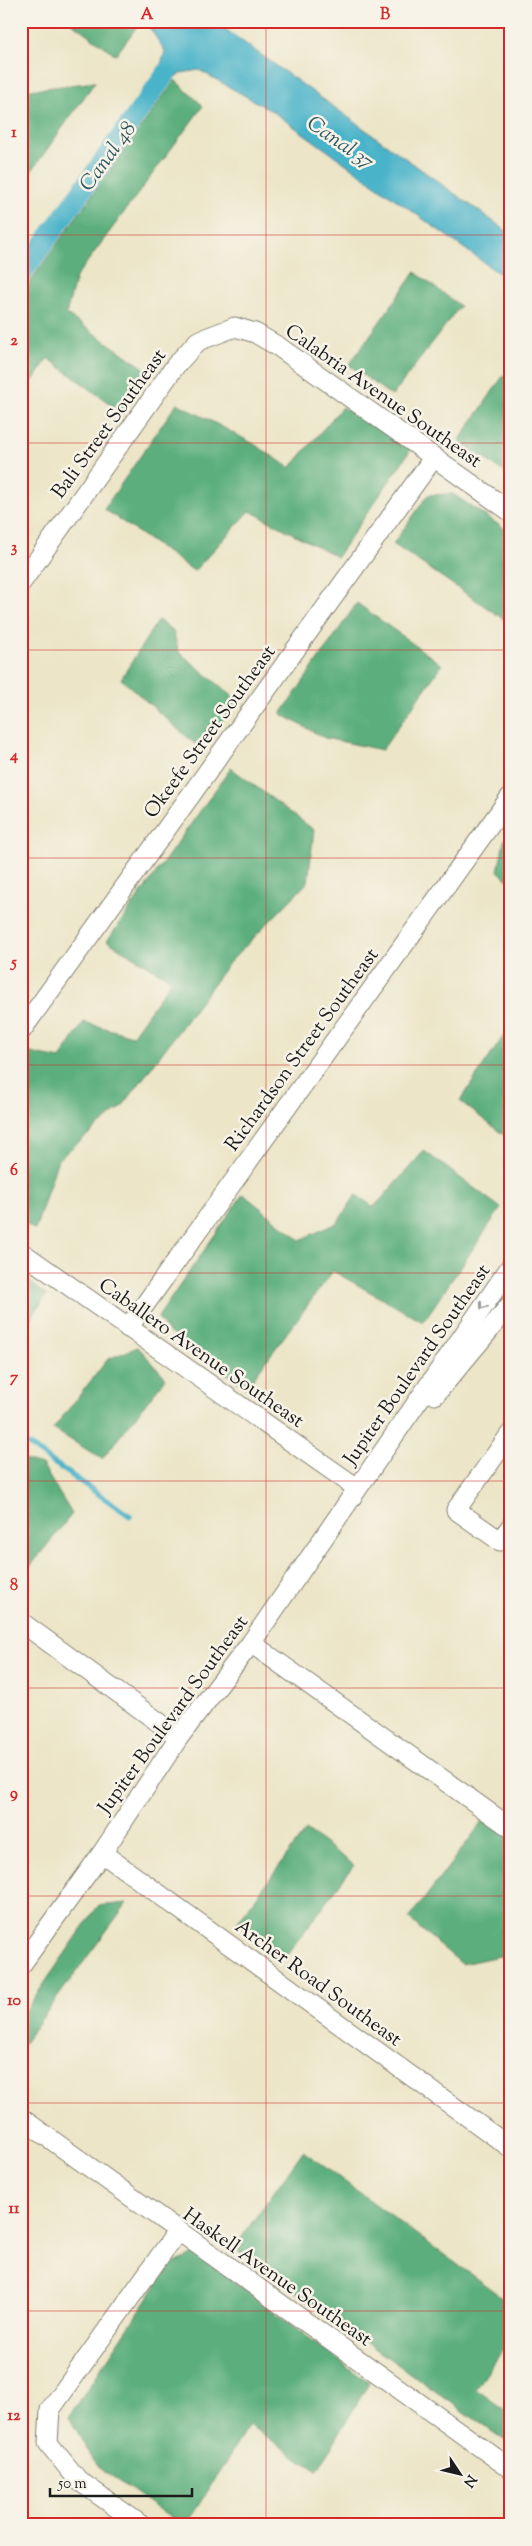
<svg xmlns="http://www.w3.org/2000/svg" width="532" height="2546" viewBox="0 0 532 2546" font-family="'Sorts Mill Goudy',serif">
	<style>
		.forest { fill: #5caf7d; stroke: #3c664c }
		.water { fill: #4ab3c9; stroke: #336872 }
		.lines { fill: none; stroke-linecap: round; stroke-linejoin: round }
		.stream { stroke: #4ab3c9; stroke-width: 5.5 }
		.canal { stroke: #4ab3c9; stroke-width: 20 }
		.minor-casing { stroke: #848072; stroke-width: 21 }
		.minor { stroke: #fff; stroke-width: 19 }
		.oneway { stroke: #999 }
		.grid { fill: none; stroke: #d62828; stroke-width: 1; stroke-opacity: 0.55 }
		.labels { text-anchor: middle; stroke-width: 5; stroke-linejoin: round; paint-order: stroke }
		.street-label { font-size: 20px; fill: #1c1c1c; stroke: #f7f3e8 }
		.water-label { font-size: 21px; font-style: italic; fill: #2e5861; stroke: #f7f3e8 }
		.neatline { fill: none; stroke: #d62828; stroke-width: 2 }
		.grid-label { font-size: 16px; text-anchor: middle; font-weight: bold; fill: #d62828 }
	</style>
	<rect width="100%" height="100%" fill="#f7f3e8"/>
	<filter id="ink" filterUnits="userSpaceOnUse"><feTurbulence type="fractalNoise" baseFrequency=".02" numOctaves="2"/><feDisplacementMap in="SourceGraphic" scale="10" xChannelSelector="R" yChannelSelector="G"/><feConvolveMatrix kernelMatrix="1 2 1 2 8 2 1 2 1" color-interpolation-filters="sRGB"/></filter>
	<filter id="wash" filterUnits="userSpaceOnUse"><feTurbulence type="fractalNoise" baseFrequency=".0096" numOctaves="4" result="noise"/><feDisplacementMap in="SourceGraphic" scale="20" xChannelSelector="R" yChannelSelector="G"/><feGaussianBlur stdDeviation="1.12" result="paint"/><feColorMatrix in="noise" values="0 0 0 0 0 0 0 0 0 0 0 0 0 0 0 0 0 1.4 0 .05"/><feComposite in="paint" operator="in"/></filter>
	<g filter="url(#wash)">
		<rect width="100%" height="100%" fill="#ece5c7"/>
		<g class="forest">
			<path d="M69 21H141L116 55Z"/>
			<path d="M175 80 203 106 76 277 66 314 147 370 121 412 48 358 21 399V294Z"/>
			<path d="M95 82 21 186V91Z"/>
			<path d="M415 272 460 306 392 396 349 365Z"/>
			<path d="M503 376 511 381V463L504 472 459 441Z"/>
			<path d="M177 403 254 444 290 468 342 407 412 448 337 557 250 511 194 571 104 509Z"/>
			<path d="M453 494 511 533V624L393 544 428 495Z"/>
			<path d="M357 603 442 665 382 750 325 738 281 714Z"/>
			<path d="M158 620 173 631 179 652 237 700 202 750 121 679Z"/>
			<path d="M231 768 314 830 308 882 229 963 122 1107 58 1159 35 1230 21 1221V1051L60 1059 84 1022 132 1036 172 980 107 941Z"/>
			<path d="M511 831V883L498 871 504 841Z"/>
			<path d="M511 1025V1141L460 1101Z"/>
			<path d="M424 1151 501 1208 423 1322 333 1271 246 1388 166 1330 158 1317 243 1194 300 1240 337 1223 356 1195 374 1207Z"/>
			<path d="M21 1275 46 1295 21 1335Z"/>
			<path d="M138 1347 166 1378 102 1459 53 1429 108 1359Z"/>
			<path d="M21 1459 42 1465 72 1514 21 1578Z"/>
			<path d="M486 1817 511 1836V1962L499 1956 462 1964 409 1919Z"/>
			<path d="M306 1830 354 1865 286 1956 237 1923Z"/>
			<path d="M127 1903 21 2047V2017L98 1906Z"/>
			<path d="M303 2151 511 2304V2338L476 2389 511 2415V2445L234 2248Z"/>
			<path d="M196 2253 369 2383 317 2471 249 2425 186 2525H182L96 2465 69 2417 169 2266Z"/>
		</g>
		<path class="water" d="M145 21H214L511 234V282L272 111 199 70 181 73 164 85 159 71 165 51Z"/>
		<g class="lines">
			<path class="stream" d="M21 1440 130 1516"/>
			<path class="canal" d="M21 275 178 57"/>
		</g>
	</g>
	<g filter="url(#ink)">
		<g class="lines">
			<g class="minor-casing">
				<g id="minor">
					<path d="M21 583 176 365 198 341 235 327 255 333 279 347 511 512"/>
					<path d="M21 1031 434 457"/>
					<path d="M21 1252 357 1488"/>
					<path d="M128 1328 511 796"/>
					<path d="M435 1395 511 1304"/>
					<path d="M511 1433 456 1510 500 1541 511 1526"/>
					<path d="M21 1622 179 1737"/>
					<path d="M251 1643 511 1828"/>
					<path d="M102 1853 511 2148"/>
					<path d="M21 1965 102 1853 179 1737 251 1643 511 1266"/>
					<path d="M21 2118 511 2469"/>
					<path d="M141 2525 78 2480 48 2443 50 2410 177 2232"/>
				</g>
			</g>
			<use href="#minor" class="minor"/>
		</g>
		<defs><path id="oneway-chevron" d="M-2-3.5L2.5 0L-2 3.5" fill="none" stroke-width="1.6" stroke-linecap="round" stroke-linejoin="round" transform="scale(1.25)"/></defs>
		<use class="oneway" href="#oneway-chevron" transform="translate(483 1306) rotate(125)"/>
	</g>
	<path class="grid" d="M266 21V2525M21 235H511M21 443H511M21 650H511M21 858H511M21 1065H511M21 1273H511M21 1481H511M21 1688H511M21 1896H511M21 2103H511M21 2311H511"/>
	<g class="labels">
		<g class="street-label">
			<text transform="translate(384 395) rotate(35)" y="7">Calabria Avenue Southeast</text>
			<text transform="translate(108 423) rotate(-54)" y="7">Bali Street Southeast</text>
			<text transform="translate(209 731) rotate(-54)" y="7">Okeefe Street Southeast</text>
			<text transform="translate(301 1049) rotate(-54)" y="7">Richardson Street Southeast</text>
			<text transform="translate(202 1352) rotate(35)" y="7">Caballero Avenue Southeast</text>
			<text transform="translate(416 1364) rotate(-55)" y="7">Jupiter Boulevard Southeast</text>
			<text transform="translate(172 1714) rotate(-54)" y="7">Jupiter Boulevard Southeast</text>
			<text transform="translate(319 1982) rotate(36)" y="7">Archer Road Southeast</text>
			<text transform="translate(278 2276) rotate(35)" y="7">Haskell Avenue Southeast</text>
		</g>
		<g class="water-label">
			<text transform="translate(341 142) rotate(35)" y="7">Canal 37</text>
			<text transform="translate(107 156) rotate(-54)" y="7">Canal 48</text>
		</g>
	</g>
	<rect width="532" height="2546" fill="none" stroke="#f7f3e8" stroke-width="55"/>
	<g transform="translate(460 2474) rotate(125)" stroke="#f7f3e8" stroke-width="4" paint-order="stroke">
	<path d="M0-4L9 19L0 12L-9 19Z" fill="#1c1c1c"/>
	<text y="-8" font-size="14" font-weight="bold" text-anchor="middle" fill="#1c1c1c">N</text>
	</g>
	<path d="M50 2488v8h142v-8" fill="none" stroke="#1c1c1c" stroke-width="2.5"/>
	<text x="58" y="2488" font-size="15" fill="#1c1c1c" stroke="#f7f3e8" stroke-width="4" paint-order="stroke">50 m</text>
	<rect x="28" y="28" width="476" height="2490" class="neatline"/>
	<g class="grid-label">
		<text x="147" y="19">A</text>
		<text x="385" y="19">B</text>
		<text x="14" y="137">1</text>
		<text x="14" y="345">2</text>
		<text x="14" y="552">3</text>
		<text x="14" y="760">4</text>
		<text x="14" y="967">5</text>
		<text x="14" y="1175">6</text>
		<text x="14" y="1382">7</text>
		<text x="14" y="1590">8</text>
		<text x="14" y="1798">9</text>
		<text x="14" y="2005">10</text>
		<text x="14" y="2213">11</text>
		<text x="14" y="2420">12</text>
	</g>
</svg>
